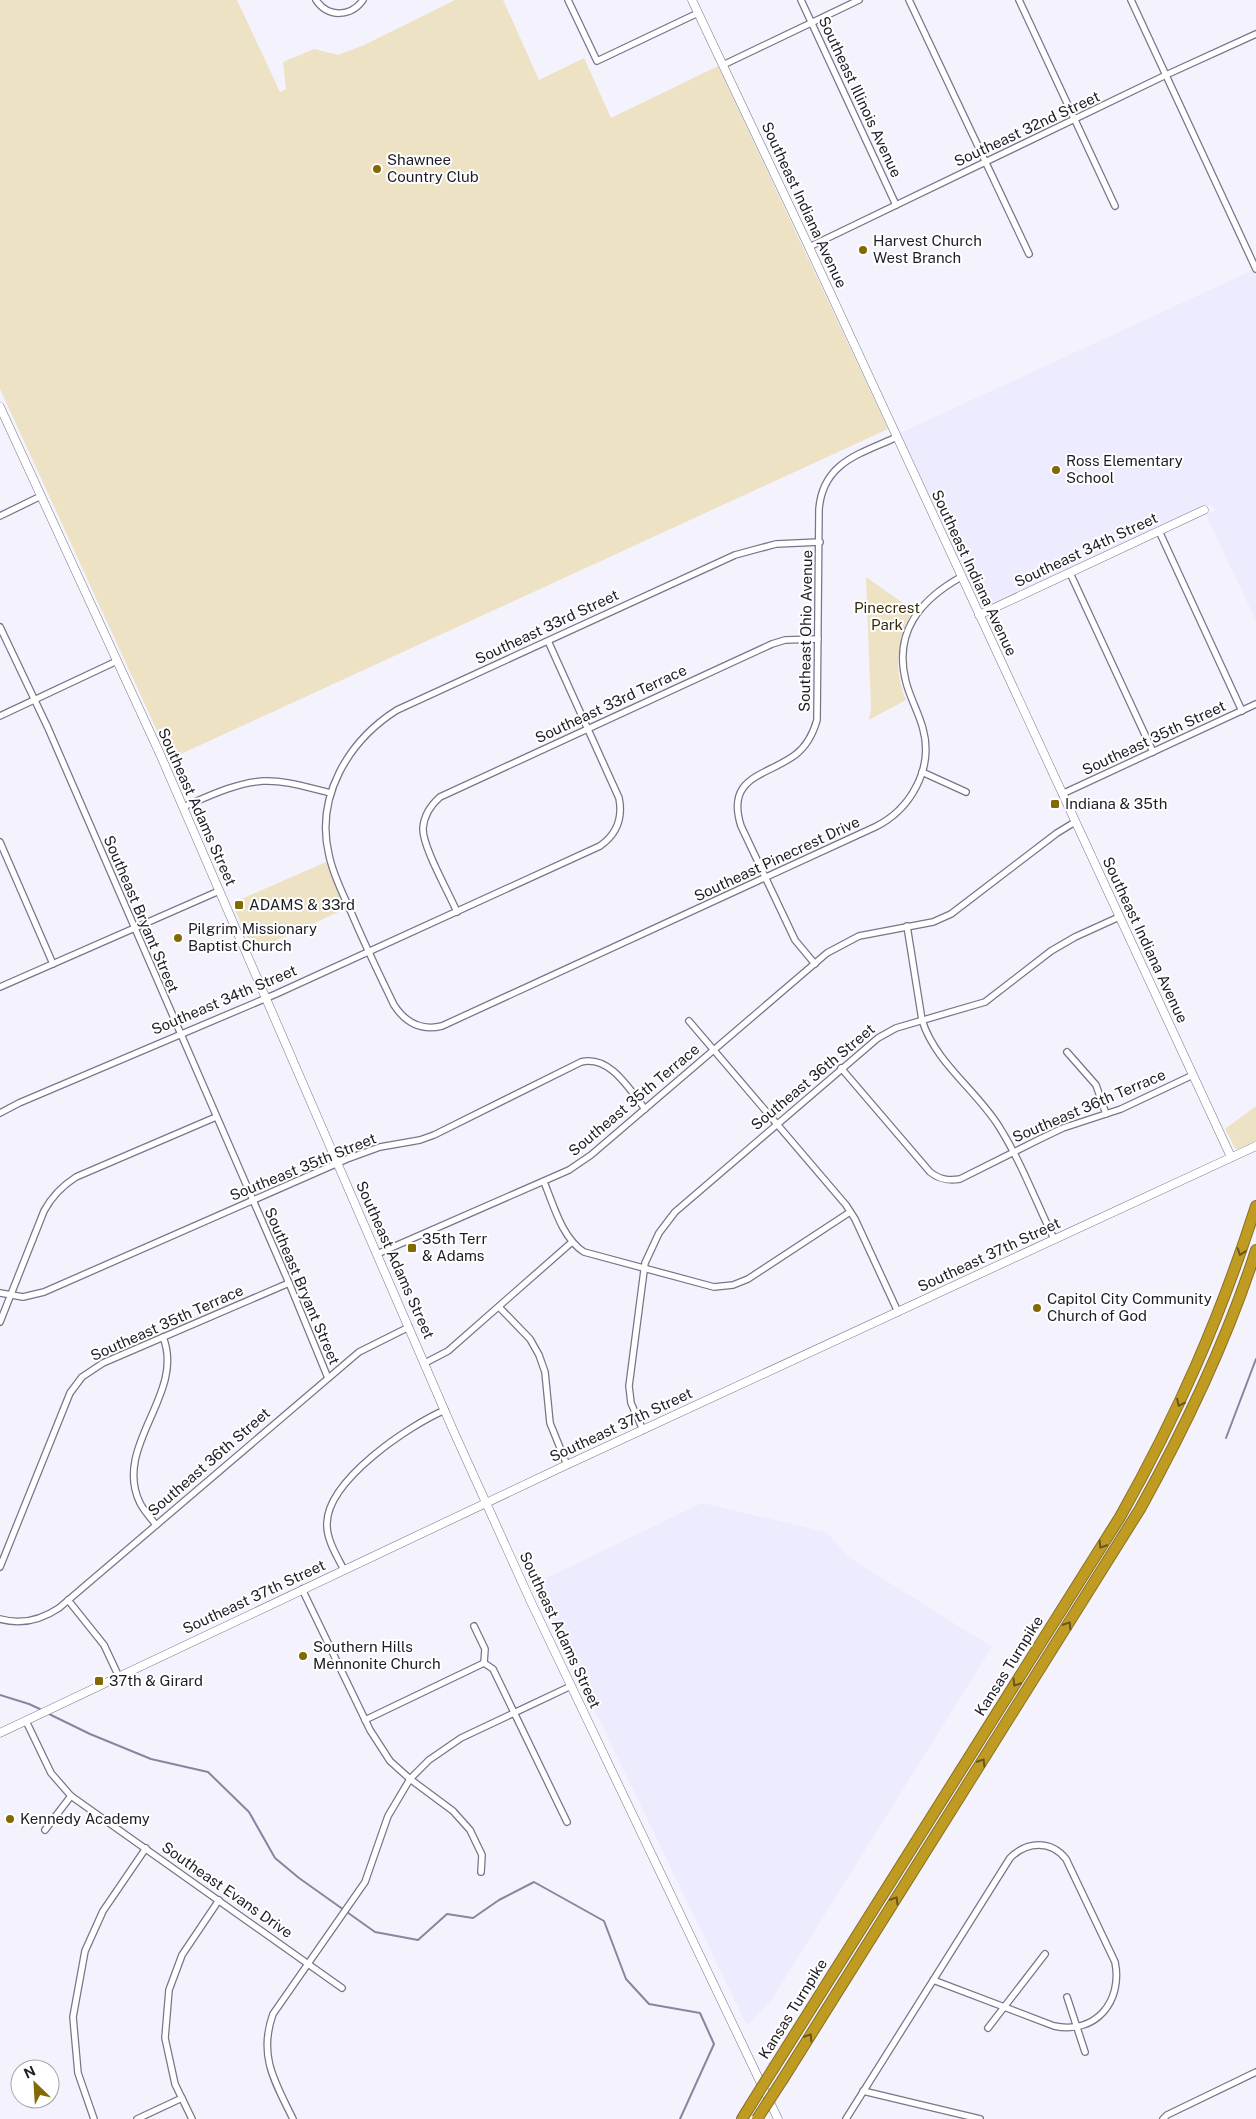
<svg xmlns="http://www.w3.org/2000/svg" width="1256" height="2119" viewBox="0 0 1256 2119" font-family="'Public Sans',sans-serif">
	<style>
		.built { fill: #edebfe }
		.green { fill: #ede2c4 }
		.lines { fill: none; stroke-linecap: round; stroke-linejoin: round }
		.stream { stroke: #8885a0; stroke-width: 2 }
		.street-casing { stroke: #78758a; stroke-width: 8 }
		.secondary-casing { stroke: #78758a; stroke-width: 9 }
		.highway-casing { stroke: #876f23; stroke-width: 12 }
		.street { stroke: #fff; stroke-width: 5.5 }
		.secondary { stroke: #fff; stroke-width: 8 }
		.highway { stroke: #c09b21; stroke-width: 10 }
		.highway-bridge-casing { stroke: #876f23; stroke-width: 12; stroke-linecap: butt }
		.highway-bridge { stroke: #c09b21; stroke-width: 10 }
		.oneway { stroke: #675624 }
		.poi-dot { fill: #846902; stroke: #fff; stroke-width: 2 }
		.labels { text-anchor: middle; stroke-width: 4; stroke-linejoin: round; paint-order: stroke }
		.street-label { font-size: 15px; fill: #1e1d26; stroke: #fff }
		.poi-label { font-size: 15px; fill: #1e1d26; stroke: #fff; text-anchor: start }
		.park-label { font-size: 15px; fill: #372d0d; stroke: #fff }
	</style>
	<rect width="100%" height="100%" fill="#f4f3fd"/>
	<g class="built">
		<path d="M1253 270 1256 276V621L1206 515 1215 510 1211 504 982 608 900 433Z"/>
		<path d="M702 1503 826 1532 850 1558 992 1647 770 2002 747 2026 534 1584Z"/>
	</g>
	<g class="green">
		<path d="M0 0H237L280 92 286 89 283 62 314 49 338 55 362 46 455 0H503L539 80 584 58 611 118 718 66 888 429 170 759 0 389Z"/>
		<path d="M866 577 913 610C897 639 893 669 906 700L869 720 871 708Z"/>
		<path d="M326 862 345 909 253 951 232 903Z"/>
		<path d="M1256 1106V1141L1238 1149 1235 1148 1225 1129Z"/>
	</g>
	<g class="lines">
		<g class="stream">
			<path d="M1226 1438 1256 1359"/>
			<path d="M0 1695 29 1704 42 1710"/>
			<path d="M49 1714 90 1734 151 1759 208 1772 249 1812 275 1858 299 1878 375 1932 418 1940 447 1914 473 1918 499 1900 534 1882 604 1921 626 1979 649 2004 700 2013 714 2044 680 2119"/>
		</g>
		<g class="street-casing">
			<g id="street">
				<path d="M316 0C328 18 351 17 363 0"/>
				<path d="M568 0 597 61 698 13"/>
				<path d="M801 0 896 205"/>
				<path d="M909 0 1029 254"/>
				<path d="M1019 0 1115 206"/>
				<path d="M1131 0 1256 269"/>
				<path d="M723 65 859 0"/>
				<path d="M809 247 1166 75 1256 34"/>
				<path d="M0 516 41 496"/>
				<path d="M1159 531 1242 711"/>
				<path d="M820 542 776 544 735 555 397 710C348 741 315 797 329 855 333 875 343 894 351 912 364 943 379 974 394 1005 405 1022 421 1031 442 1026L875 827C910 810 934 769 923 729 919 713 910 698 906 682 893 632 920 600 961 577"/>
				<path d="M1070 573 1153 752"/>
				<path d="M0 627 48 728 289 1283 328 1378"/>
				<path d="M0 716 117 661"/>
				<path d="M922 772 966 792"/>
				<path d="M1062 794 1256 704"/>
				<path d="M183 807C209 796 235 783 263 781 286 780 309 788 331 793"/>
				<path d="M0 842 53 964"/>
				<path d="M457 912C449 893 422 846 423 828 424 815 431 805 440 797L772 644 785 640 818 639"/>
				<path d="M907 926 922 1020C935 1062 975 1089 998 1125 1021 1161 1036 1202 1054 1239"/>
				<path d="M815 964 795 940 741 826C725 776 767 776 795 755 807 746 813 734 817 720L819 509C823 462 860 454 897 437"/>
				<path d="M0 987 219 891"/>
				<path d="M689 1021 846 1205 855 1219 898 1312"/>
				<path d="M1067 1052 1096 1085 1106 1114"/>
				<path d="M841 1068 930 1172C940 1180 949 1181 960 1179L1040 1139 1063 1128 1121 1109 1193 1075"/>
				<path d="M0 1113 19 1103 276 994 600 846C617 834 623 818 619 798L548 641"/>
				<path d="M544 1182C554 1206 562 1238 584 1252L714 1287 733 1285 748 1279 850 1212"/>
				<path d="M377 1254 569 1170 591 1155 827 953 859 936 933 922 951 914 1057 833 1075 822"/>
				<path d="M0 1293 23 1297 44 1292 347 1159 380 1147 420 1140 434 1135 581 1062C610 1055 629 1089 645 1109"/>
				<path d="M499 1307 530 1339 539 1355 545 1372 550 1423 567 1465"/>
				<path d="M0 1322 44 1211C52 1196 62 1186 76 1177L216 1117"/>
				<path d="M425 1363 448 1351 572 1242"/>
				<path d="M643 1430 631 1403 629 1386 645 1263 659 1233 675 1212 878 1038 896 1028 985 1002 1051 951 1075 937 1119 917"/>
				<path d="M156 1525C151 1518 144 1511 140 1503 112 1446 186 1394 163 1337"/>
				<path d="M0 1567 70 1393 82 1377 103 1363 289 1283"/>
				<path d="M344 1570C337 1556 326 1539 327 1523 328 1480 408 1426 445 1410"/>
				<path d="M302 1589 370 1730 390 1761 410 1779 453 1811 470 1830 482 1855 481 1872"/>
				<path d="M68 1600 104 1645 119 1677"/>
				<path d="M0 1619C21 1625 41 1620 59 1608L359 1352 409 1327"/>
				<path d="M474 1626 485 1649 484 1663"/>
				<path d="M484 1663 493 1669 567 1822"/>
				<path d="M365 1720 484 1663"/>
				<path d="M26 1721 51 1773 71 1796 342 1988"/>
				<path d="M45 1830 71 1796"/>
				<path d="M1067 1997 1085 2052"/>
				<path d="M988 2028 1045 1954"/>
				<path d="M863 2091 980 2119"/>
				<path d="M94 2119 78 2073 73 2017 85 1951 103 1911 146 1848"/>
				<path d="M137 2119 182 2098"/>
				<path d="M192 2119 175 2084 165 2038 169 1990 182 1955 219 1900"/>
				<path d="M293 2119C275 2082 258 2056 273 2014L365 1882 388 1816 410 1779 429 1760 461 1738 571 1686"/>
				<path d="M846 2119 1010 1858C1027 1841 1051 1840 1066 1859L1115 1962C1123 2001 1096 2035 1054 2026L933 1980"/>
				<path d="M1163 2119 1167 2115 1256 2072"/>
			</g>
		</g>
		<g class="secondary-casing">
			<g id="secondary">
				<path d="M692 0 809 247 1231 1157"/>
				<path d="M0 407 160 754 453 1430 531 1602 778 2119"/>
				<path d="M979 615 1204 510"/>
				<path d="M0 1733 560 1468 1256 1146"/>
			</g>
		</g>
		<g class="highway-casing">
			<g id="highway">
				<path d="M775 2066 1120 1517C1178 1414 1220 1318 1256 1206"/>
				<path d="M783 2079 1140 1509C1186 1426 1227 1341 1256 1250"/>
				<path d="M742 2119 750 2106"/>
			</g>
		</g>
		<use href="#street" class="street"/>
		<use href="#secondary" class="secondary"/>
		<use href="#highway" class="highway"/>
		<g class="highway-bridge-casing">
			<g id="highway-bridge">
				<path d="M750 2106 775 2066"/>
				<path d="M757 2119 783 2079"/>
			</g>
		</g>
		<use href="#highway-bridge" class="highway-bridge"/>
	</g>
	<defs><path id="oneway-chevron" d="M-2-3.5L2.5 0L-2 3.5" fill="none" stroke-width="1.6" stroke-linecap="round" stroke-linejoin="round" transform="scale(1.25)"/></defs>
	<g class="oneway">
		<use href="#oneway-chevron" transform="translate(1241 1252) rotate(109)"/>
		<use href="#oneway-chevron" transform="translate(1180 1403) rotate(116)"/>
		<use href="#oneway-chevron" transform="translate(1102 1545) rotate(122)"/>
		<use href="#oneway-chevron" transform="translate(1068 1625) rotate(-58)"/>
		<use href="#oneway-chevron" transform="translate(1016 1683) rotate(122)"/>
		<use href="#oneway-chevron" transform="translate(982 1762) rotate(-58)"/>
		<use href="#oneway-chevron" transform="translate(895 1900) rotate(-58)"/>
		<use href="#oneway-chevron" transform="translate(809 2037) rotate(-58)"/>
	</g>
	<g class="poi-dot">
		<circle cx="377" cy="169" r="5"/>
		<circle cx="863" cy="250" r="5"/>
		<circle cx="1056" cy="470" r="5"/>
		<rect x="1050" y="799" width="10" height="10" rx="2.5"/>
		<rect x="234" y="900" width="10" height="10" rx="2.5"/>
		<circle cx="178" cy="938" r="5"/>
		<rect x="407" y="1243" width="10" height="10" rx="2.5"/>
		<circle cx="1037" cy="1308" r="5"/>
		<circle cx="303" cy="1656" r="5"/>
		<rect x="94" y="1676" width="10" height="10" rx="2.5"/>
		<circle cx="10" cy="1819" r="5"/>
	</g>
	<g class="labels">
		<g class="street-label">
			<text transform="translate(860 97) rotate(65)" y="5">Southeast Illinois Avenue</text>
			<text transform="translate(1027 129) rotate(-25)" y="5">Southeast 32nd Street</text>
			<text transform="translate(804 205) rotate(65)" y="5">Southeast Indiana Avenue</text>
			<text transform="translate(1086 550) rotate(-25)" y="5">Southeast 34th Street</text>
			<text transform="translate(974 573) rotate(65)" y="5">Southeast Indiana Avenue</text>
			<text transform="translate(547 627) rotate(-25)" y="5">Southeast 33rd Street</text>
			<text transform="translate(806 631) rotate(-89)" y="5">Southeast Ohio Avenue</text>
			<text transform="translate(611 704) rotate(-25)" y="5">Southeast 33rd Terrace</text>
			<text transform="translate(1154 738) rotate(-25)" y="5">Southeast 35th Street</text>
			<text transform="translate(197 807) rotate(66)" y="5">Southeast Adams Street</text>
			<text transform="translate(777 859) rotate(-25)" y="5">Southeast Pinecrest Drive</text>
			<text transform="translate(141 914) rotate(67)" y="5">Southeast Bryant Street</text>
			<text transform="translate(1145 940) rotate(65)" y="5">Southeast Indiana Avenue</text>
			<text transform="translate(224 1000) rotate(-23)" y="5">Southeast 34th Street</text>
			<text transform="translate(813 1077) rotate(-40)" y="5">Southeast 36th Street</text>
			<text transform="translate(634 1100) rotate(-40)" y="5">Southeast 35th Terrace</text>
			<text transform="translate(1089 1106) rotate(-23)" y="5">Southeast 36th Terrace</text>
			<text transform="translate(303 1167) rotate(-22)" y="5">Southeast 35th Street</text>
			<text transform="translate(989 1255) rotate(-25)" y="5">Southeast 37th Street</text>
			<text transform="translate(395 1260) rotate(66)" y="5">Southeast Adams Street</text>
			<text transform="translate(302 1286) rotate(67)" y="5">Southeast Bryant Street</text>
			<text transform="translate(167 1323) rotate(-24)" y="5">Southeast 35th Terrace</text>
			<text transform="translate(621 1425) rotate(-25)" y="5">Southeast 37th Street</text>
			<text transform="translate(209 1462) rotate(-41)" y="5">Southeast 36th Street</text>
			<text transform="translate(254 1597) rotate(-25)" y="5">Southeast 37th Street</text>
			<text transform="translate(560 1630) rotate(65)" y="5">Southeast Adams Street</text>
			<text transform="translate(1009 1666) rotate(-58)" y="5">Kansas Turnpike</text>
			<text transform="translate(227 1890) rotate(35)" y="5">Southeast Evans Drive</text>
			<text transform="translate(793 2009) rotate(-58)" y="5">Kansas Turnpike</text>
		</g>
		<g class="poi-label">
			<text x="387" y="165">Shawnee<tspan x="387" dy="17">Country Club</tspan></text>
			<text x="873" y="246">Harvest Church<tspan x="873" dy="17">West Branch</tspan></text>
			<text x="1066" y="466">Ross Elementary<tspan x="1066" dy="17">School</tspan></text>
			<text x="1065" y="809">Indiana &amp; 35th</text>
			<text x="249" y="910">ADAMS &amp; 33rd</text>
			<text x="188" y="934">Pilgrim Missionary<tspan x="188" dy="17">Baptist Church</tspan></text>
			<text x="422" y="1244">35th Terr<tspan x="422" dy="17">&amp; Adams</tspan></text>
			<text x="1047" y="1304">Capitol City Community<tspan x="1047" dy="17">Church of God</tspan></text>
			<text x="313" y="1652">Southern Hills<tspan x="313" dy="17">Mennonite Church</tspan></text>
			<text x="109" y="1686">37th &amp; Girard</text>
			<text x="20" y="1824">Kennedy Academy</text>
		</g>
		<g class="park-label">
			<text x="887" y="613">Pinecrest<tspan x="887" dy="17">Park</tspan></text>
		</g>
	</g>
	<g transform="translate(35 2084) rotate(335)"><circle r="24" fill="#ffffff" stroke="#a5a5a8"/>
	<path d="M0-4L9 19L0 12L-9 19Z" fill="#846902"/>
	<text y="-8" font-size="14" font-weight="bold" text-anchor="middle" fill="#1e1d26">N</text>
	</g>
</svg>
